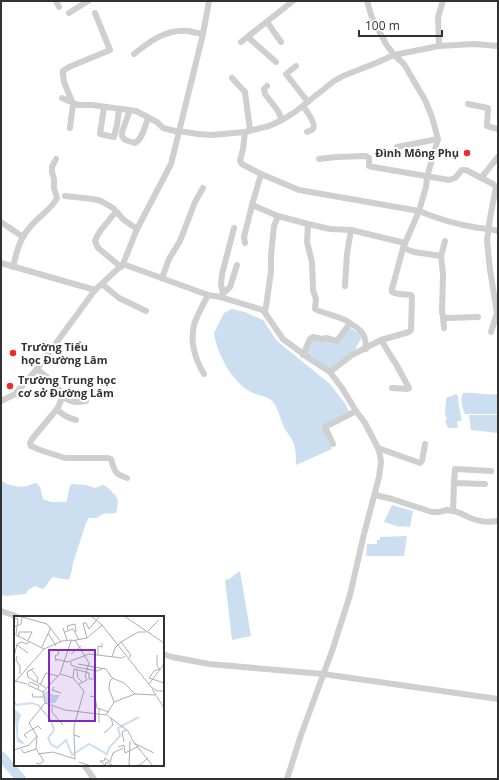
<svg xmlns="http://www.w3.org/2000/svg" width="499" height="780" viewBox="0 0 499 780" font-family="'Open Sans',sans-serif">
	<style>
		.water { fill: #cbdff0 }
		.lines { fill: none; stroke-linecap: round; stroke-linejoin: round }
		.river { stroke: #cbdff0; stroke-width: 10 }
		.minor { stroke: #cfcfcf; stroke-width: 6 }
		.poi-dot { fill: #f32a2a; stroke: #fff; stroke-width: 1.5 }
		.labels { text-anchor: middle; stroke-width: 4; stroke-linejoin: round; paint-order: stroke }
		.poi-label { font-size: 11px; font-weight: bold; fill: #323232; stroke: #fff; text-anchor: start }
		.inset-river { fill: none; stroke: #cbdff0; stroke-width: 2 }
		.inset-road { fill: none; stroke: #adadad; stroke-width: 1 }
		.view { fill: #7b2cbf; fill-opacity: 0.15; stroke: #7b2cbf; stroke-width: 2 }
		.inset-edge { fill: none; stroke: #323232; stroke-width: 2 }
	</style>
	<rect width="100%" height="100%" fill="#fff"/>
	<g class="water">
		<path d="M232 309 245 312 263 320 277 341 330 384 346 405 349 411 322 426 332 449 296 465C296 455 296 446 291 438 288 433 285 430 283 425 280 418 278 408 273 402 267 395 258 396 251 392 232 382 217 354 214 333L224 313Z"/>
		<path d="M349 327 360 334 361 339 356 347 357 348 329 370 306 354 313 339 338 343Z"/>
		<path d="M463 393C475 392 486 396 498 394V414H465C462 407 460 400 463 393Z"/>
		<path d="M456 394 458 396 459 407 462 420 457 422 458 428H448L447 425 445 422 447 419 445 415 446 398Z"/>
		<path d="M469 415H498V433L471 430Z"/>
		<path d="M1 481C9 485 18 488 27 486 31 485 33 483 37 483L40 487 43 499 51 502H66C69 496 68 489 71 484L86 485 95 488 103 485 107 487 116 496 118 501 117 509 116 513C108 515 105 511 97 518H89L86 523 73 563 72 570 69 580 53 577C48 581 47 587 42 589L35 586 28 590 26 594 7 596 1 595Z"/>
		<path d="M392 505 413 511 410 527 401 526 400 527 384 522Z"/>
		<path d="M407 536 404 556H366L367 544H377V540H380V537Z"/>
		<path d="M240 571 251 636 232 640 225 580 229 579Z"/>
	</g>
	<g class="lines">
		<path class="river" d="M1 756 21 779"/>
		<g class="minor">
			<path d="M56 1 59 7"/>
			<path d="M69 13 88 1"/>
			<path d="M267 22 281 42"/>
			<path d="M250 35V39L276 62"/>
			<path d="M241 42 293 1"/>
			<path d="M439 46 438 17 443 1"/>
			<path d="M134 54C150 41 166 29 188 31 193 32 198 33 203 34"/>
			<path d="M296 66 286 74 308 102"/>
			<path d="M232 78 245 92 250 130"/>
			<path d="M267 86 264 89 265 94 278 111 282 120"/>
			<path d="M62 98 78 105H92L136 111 157 122 163 128 175 131H179L198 134 211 135 245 132 269 126 282 120 295 112 334 81 343 76 376 63 394 55 439 46 474 44 498 46"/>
			<path d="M468 104 488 108 487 126 498 129"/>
			<path d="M303 106C306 110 317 125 313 129 312 130 309 131 307 132"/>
			<path d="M104 107 100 134 114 137 117 125 119 109"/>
			<path d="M130 110 122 132V136L125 140 135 143C143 138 145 126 148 118"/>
			<path d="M70 128 73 104 64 82 63 75V71L69 67 110 50 95 13"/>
			<path d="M245 132 243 149 240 161 242 164 261 174 299 190 419 211C438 219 459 225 479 228 486 229 492 229 498 231"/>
			<path d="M397 147 438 139"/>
			<path d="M319 159 336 157 366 156 369 158V166L373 167 449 180 455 178 462 170H466L493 184 496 187H498"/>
			<path d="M261 174 252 205 278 216"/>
			<path d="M481 178 498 157"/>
			<path d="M65 196 93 199 101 201 113 208 124 220 137 229"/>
			<path d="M118 213C117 213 116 213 115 214 112 215 112 216 110 219 104 227 98 231 95 241L98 248 121 267"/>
			<path d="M1 222 23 237"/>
			<path d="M308 224 307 242 312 262 313 290 316 299 315 309C324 314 335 315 345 320 348 321 350 324 353 325 363 331 366 337 366 349"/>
			<path d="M245 243 244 237 252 205"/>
			<path d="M403 248 414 252 441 256 443 274 442 312 443 317 447 318 478 317"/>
			<path d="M441 256 445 241"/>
			<path d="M1 263 95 290"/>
			<path d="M123 264 208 295 220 297 263 310 283 339 310 359 330 372 342 388 356 411 365 423 378 448 380 455 381 462 379 477 364 534 350 595 332 651 301 735 287 779"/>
			<path d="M13 267C17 251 19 239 31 226 39 216 51 210 57 198L54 188V179L52 172V167L56 159"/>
			<path d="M162 278 169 259 180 241 195 202 203 188"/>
			<path d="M102 284 119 298 146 311"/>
			<path d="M345 286 347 254 351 230"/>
			<path d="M223 293 221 284 222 274 234 228"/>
			<path d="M222 295 230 287 237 265"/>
			<path d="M265 312 267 300 271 271V255L274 226 278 216 308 224 330 229 351 230 405 243"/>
			<path d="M443 317 444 328"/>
			<path d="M491 332 497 313 490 270 487 241 490 218 496 187"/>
			<path d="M381 340 392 358 396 364 409 388 407 389 392 388"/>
			<path d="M303 355 310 339 313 337 322 339 326 338 337 341 350 323"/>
			<path d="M37 369C44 375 62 387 62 397 61 400 59 406 57 409 62 415 68 418 76 420"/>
			<path d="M330 372 352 355 381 340 409 332 411 330 412 297 411 295C405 294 398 295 392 292V289L403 248 419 211 426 187 427 177 438 139 432 117 425 100 404 64 394 55 386 44 372 18 367 1"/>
			<path d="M204 374C195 359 190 342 194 325 197 315 203 305 208 295"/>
			<path d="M62 397C73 402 74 403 86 401"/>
			<path d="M1 401 15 394 37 369 95 290 123 264 137 229 171 164 203 34 209 1"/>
			<path d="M57 409 32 439 30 443 31 446 40 450 65 458H108L111 459C115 471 114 474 127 478"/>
			<path d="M333 444 325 427 356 411"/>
			<path d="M378 448 420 463 422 461 425 444"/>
			<path d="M454 483 455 469 491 471"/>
			<path d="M375 495 392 499 432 512H439L447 510 453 511 454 483 485 484"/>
			<path d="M453 511C463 513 471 520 481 521 487 523 492 521 498 521"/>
			<path d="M1 611 13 615 17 617"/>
			<path d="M163 654 172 657 209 664 323 674 498 699"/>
			<path d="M84 765 94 779"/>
		</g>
	</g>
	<g class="poi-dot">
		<circle cx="467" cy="153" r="4"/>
		<circle cx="13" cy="353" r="4"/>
		<circle cx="10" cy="386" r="4"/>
	</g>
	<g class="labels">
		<g class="poi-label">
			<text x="459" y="157" text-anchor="end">Đình Mông Phụ</text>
			<text x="21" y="351">Trường Tiểu<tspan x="21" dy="13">học Đường Lâm</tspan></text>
			<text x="18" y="384">Trường Trung học<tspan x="18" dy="13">cơ sở Đường Lâm</tspan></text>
		</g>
	</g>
	<g transform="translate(14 616)">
		<rect width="150" height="150" fill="#fff"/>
		<path d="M33 75 39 79H46L41 87H32L29 81 30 76ZM0 92 7 99 4 108V121L12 129 3 126Z" fill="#cbdff0"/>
		<path class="inset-river" d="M0 84 2 89 18 87 24 89 37 104 40 114 34 122 37 128 43 132 52 124 58 139 75 128 93 138 95 132 106 120 104 112 125 101"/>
		<path class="inset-road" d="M77 0 88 9 137 71 143 75H150M110 0 150 27M8 1 33 8 47 26M0 2 4 3 2 19 30 33 0 67M0 11 7 8 8 1M49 12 53 24M54 14 53 10 61 8 62 16M134 15 145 4M51 16 59 13 65 24M34 17 42 30M4 21 5 16H18L14 24M73 22 69 7H72L75 13 86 0M61 24 75 47 71 60 73 64 65 68M107 26 117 39 115 42M3 29 14 37M28 31 37 11M30 33 48 25 58 24M57 38 67 30M84 39V30L88 31V27M143 39V50L146 53 140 55 135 62 150 67M3 40 2 44 6 50V58M0 41 3 28 8 26 13 28 16 25M98 41 101 32 107 26 124 16H132M41 43 54 46 75 38 108 42 111 40M42 45 41 40 45 38 44 35M57 46V49L62 51 83 55 88 53M64 48 92 53 98 62 110 67 121 78 141 79M20 52 13 56 14 61 32 72M17 53 24 62 23 66M63 54 64 62 68 66M72 56 75 57V63H79M46 58 59 62 70 75 60 110V119L66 121M59 62 60 53 72 56M99 62 96 65 95 73 100 86M80 64V51M1 65 13 68M135 68 150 48M14 69 16 66 25 70 24 73M14 69 29 76M26 69 32 57 44 60M40 71 38 74 47 77M138 73 150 92M18 77 19 81H29M76 80 81 81 83 92 95 96M31 87 51 94 92 99 100 86 121 78M38 91V96L49 109M93 99 114 115 120 127 140 137M85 107V92M90 117 99 109 97 102M60 119 61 143M13 122 10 119 14 116 24 110 27 113M110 126 108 116 112 114M121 128 139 150M104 131 110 129 111 137 125 130M7 133 10 137 22 133 23 120M0 134 15 129 23 120 15 107 31 87 29 76 46 58 57 25 73 22 88 9M24 138 39 136 61 143M65 146 77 150M22 147 26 148 30 145 22 133M91 150 92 146 100 150M92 150 86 145H90L91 142 96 146 99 137 109 132M115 150 116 125M119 150 126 149 134 142"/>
		<path class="view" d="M35 34H81V105H35Z"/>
		<rect width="150" height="150" class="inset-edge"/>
	</g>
	<rect width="499" height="780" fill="none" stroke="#323232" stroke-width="4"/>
	<path d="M359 30v6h83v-6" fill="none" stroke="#323232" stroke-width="2"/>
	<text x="365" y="30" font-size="12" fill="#323232" stroke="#ffffff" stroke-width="3" paint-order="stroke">100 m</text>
</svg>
